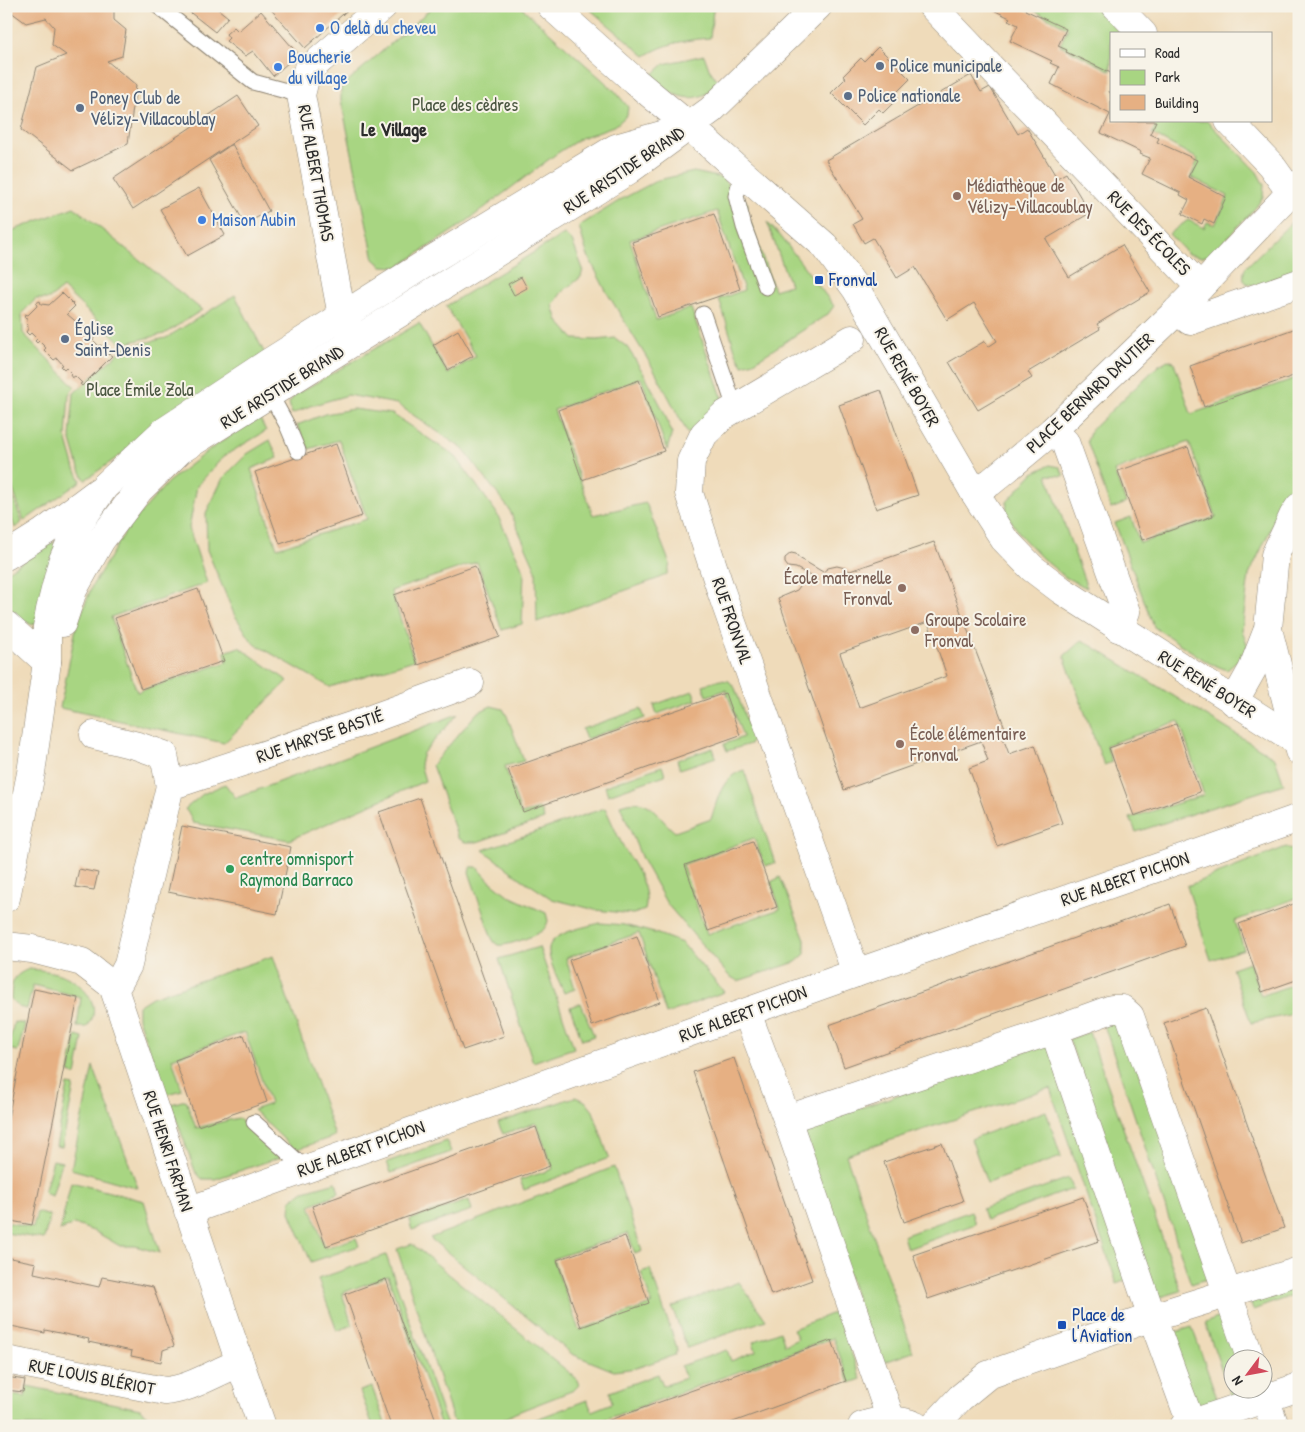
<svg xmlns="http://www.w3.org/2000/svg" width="1305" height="1432" viewBox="0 0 1305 1432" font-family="'Patrick Hand',sans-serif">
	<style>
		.green { fill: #a8d582; stroke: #6a8056 }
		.building { fill: #e6b083; fill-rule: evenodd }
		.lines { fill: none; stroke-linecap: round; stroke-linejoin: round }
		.service-casing { stroke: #8d8372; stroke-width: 17 }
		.minor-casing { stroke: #8d8372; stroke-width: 29 }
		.tertiary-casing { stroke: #8d8372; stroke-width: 29 }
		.service { stroke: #fff; stroke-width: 15 }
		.minor { stroke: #fff; stroke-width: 28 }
		.tertiary { stroke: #fff; stroke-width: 28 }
		.shop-dot { fill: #3f7fe0; stroke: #f7f3e8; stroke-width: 2 }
		.service-dot { fill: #5c6f8a; stroke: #f7f3e8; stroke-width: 2 }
		.education-dot { fill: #8d6e63; stroke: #f7f3e8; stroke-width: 2 }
		.transit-dot { fill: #1a4fb4; stroke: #f7f3e8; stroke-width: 2 }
		.leisure-dot { fill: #2e9e5b; stroke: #f7f3e8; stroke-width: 2 }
		.labels { text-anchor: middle; stroke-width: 4; stroke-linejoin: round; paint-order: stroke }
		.shop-label { font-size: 18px; fill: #366cbe; stroke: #f7f3e8; text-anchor: start }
		.service-label { font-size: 18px; fill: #4e5e75; stroke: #f7f3e8; text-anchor: start }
		.park-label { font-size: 18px; fill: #4a5641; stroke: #f7f3e8 }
		.street-label { font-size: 18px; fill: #2b2b2b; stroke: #f7f3e8 }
		.education-label { font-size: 18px; fill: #785e54; stroke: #f7f3e8; text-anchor: start }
		.transit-label { font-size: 18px; fill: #164399; stroke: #f7f3e8; text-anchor: start }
		.leisure-label { font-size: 18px; fill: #27864d; stroke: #f7f3e8; text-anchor: start }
		.neighbourhood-label { font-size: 19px; font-weight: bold; fill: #2b2b2b; stroke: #f7f3e8 }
	</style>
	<rect width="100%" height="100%" fill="#f7f3e8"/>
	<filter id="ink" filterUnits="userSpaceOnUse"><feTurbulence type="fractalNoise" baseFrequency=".02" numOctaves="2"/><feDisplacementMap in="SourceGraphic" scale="10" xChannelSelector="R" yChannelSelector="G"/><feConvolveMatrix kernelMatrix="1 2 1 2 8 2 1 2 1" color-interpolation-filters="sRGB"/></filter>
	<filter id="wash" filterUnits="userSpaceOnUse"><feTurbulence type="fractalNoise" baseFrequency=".0096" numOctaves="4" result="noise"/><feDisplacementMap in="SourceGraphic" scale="20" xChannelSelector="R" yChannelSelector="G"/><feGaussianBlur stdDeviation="1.12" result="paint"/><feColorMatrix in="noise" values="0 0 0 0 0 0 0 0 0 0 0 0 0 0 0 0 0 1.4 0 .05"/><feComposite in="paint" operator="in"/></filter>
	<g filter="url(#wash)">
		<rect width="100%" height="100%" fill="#efdbba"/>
		<g class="green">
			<path d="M434 6H520L615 91 628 107 627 115 616 125 581 138 556 154 463 224 398 267 382 266 374 259 341 100V87Z"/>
			<path d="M586 6H715L713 11 710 38C685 40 666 43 645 56Z"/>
			<path d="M1026 6H1094L1121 34H1111V71L1060 45 1068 28Z"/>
			<path d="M704 55 709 69 720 84C694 108 674 97 649 78L664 64Z"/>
			<path d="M1157 121H1207L1257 172 1264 185 1263 197 1256 207 1213 253 1202 257 1188 254 1169 234 1188 220 1204 228 1207 222 1215 225 1228 196 1191 177 1198 159 1152 134Z"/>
			<path d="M694 172 722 178 748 204 746 210 774 290 790 285 767 222 782 238 834 306 828 314 754 362 743 365 736 353 719 299 744 290 717 211 630 240 656 320 691 308 722 397 721 403 688 434 656 373 606 291 587 254 579 226 622 199 658 180Z"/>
			<path d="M74 207 202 310 164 334 122 344 63 288 49 299H36L22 313 23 333 75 387 69 394 66 437 75 469 81 481 24 521 6 470V233Z"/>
			<path d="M1299 215V270L1256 285C1243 286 1242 278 1245 268Z"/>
			<path d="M564 234 572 241 583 269 581 277 562 292 553 305 558 321 574 339 597 340 615 338 627 347 646 377 664 412 672 433 667 450 641 378 554 410 593 515 646 503 670 564 667 574 657 579 537 622 536 570 509 509 463 449 397 404 348 395 310 406 292 414 289 403 295 395 419 323 448 374 476 356 446 306Z"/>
			<path d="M235 295 265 354 85 480 79 468 70 437 74 393 125 347 166 338Z"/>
			<path d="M1168 360 1174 362 1191 414 1299 377V481L1279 511 1249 575 1242 630 1248 647 1240 659 1227 670 1209 663 1154 627 1115 523 1131 517 1140 543 1216 517 1189 442 1114 471 1126 503 1111 509 1087 441 1091 430 1159 365Z"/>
			<path d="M353 409 392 414 456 457 496 512 524 572 522 624 502 630 477 562 391 591 414 660 330 687 253 643 234 614 207 550 206 513 223 478 247 454 270 440 278 458 251 469 277 548 367 519 339 440 309 449 297 425 325 414Z"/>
			<path d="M259 417 266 431 224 456 197 486 189 528 207 583 111 617 137 692 227 662 225 652 239 647 288 681 224 743 60 708 76 628 92 586 127 529 168 482 209 450Z"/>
			<path d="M1050 465 1060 467 1064 476 1047 475 1087 588 1065 577 1042 558 1022 537 1006 513 1007 502 1033 473Z"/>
			<path d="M6 478 22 522 15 528 6 502Z"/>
			<path d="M53 542 56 545 40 620 33 625 23 621 6 607V572Z"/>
			<path d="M1082 640 1275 758 1284 784 1136 832 1130 818 1204 795 1179 721 1106 745 1112 762 1104 765 1064 656Z"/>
			<path d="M720 680 729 681 735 688 753 740 750 744 727 751 724 744 743 737 726 690 707 696 703 685Z"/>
			<path d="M693 691 696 700 657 714 654 705Z"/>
			<path d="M491 706 503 709 507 716 524 761 505 766 521 814 540 809 544 819 477 842H465L458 838 432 765 477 713Z"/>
			<path d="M641 709 645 718 586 739 582 729Z"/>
			<path d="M458 714 423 753 420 764 425 781 289 840 193 823 189 814 185 809 203 794 225 784 236 798Z"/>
			<path d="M713 748 716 757 680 769 677 760Z"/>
			<path d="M662 766 665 775 608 795 605 786Z"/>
			<path d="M744 770 775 863 765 866 754 838 682 865 707 934 780 909 771 882 780 877 805 939V954L796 962 738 981 729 976 667 904 642 859 620 805C653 795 653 814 675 832L711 819C718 799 721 777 744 770Z"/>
			<path d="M605 808C611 820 616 833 622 844 632 864 651 887 645 910L633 914 596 910 552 899 520 878 483 850Z"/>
			<path d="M1286 847 1299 852V897L1235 921 1244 949 1211 960 1187 886Z"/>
			<path d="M471 867H477L490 881 509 896 546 913 548 921C547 924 546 927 544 929 539 935 505 947 498 945 494 943 493 940 491 936L469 872Z"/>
			<path d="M600 923 624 925 658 934 682 943 724 992 666 1014 639 933 566 958 575 989 564 993C560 982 547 960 549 948 552 932 586 927 600 923Z"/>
			<path d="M539 947 574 1048 533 1062 499 959Z"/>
			<path d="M273 956 335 1136 295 1150 253 1110 270 1104 245 1032 172 1058 182 1090 165 1095 138 1018V1006L152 997Z"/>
			<path d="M1249 962 1261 996 1299 982V1020L1293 1014 1251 1023 1232 968Z"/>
			<path d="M29 969C54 971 76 975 90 998 96 1009 94 1018 87 1027H77L81 997 33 985 27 1009 18 1007 11 999C12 981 12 976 29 969Z"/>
			<path d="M581 1003 594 1036 582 1040 570 1007Z"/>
			<path d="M1121 1018 1210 1278 1191 1284 1104 1025Z"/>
			<path d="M14 1022 25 1024 18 1051 8 1049Z"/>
			<path d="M1089 1032 1181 1291 1157 1298 1069 1039Z"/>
			<path d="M76 1036 83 1038 76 1075 69 1073Z"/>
			<path d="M1049 1043 1130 1278 1117 1284 1050 1088 846 1155 913 1352 879 1364 799 1129Z"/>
			<path d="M93 1066 138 1188 71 1169Z"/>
			<path d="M68 1085 74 1086 62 1147 56 1146Z"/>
			<path d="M575 1097 585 1101 593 1111 609 1158 524 1190 520 1180 553 1169 536 1123 503 1134 498 1123Z"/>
			<path d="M186 1100 196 1128 238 1118 281 1157 215 1179H202L195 1171 171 1104Z"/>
			<path d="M1046 1111 1061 1157 987 1183 971 1139Z"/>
			<path d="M447 1141 451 1152 391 1173 387 1162Z"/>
			<path d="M53 1160 62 1162 52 1196 44 1193Z"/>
			<path d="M614 1167 642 1251 635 1254 628 1233 553 1259 579 1330 652 1304 641 1272 650 1269 677 1348 675 1355 636 1368 614 1371 572 1354 430 1238Z"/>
			<path d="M1069 1178 1073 1189 986 1220 982 1209Z"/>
			<path d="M71 1182 144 1201 160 1253 135 1246H120L96 1232 74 1224 60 1231Z"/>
			<path d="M336 1182 339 1193 310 1205 325 1248 356 1238 359 1246 311 1262 290 1212 291 1200 304 1191Z"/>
			<path d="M469 1200 472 1210 412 1230 409 1220Z"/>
			<path d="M971 1211 975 1224 907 1249 903 1236Z"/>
			<path d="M37 1212 50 1216 44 1239 6 1233V1222L33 1228Z"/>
			<path d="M412 1244 576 1378 579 1385 574 1390 515 1413 493 1426H455L397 1249Z"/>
			<path d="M386 1255 447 1426H441L388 1276 342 1293 352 1325 337 1331 318 1279Z"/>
			<path d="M739 1282 766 1320 687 1348 672 1307Z"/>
			<path d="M1299 1282V1293L1253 1310 1249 1299Z"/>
			<path d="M836 1312 861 1379 850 1383 833 1338 586 1426H518L587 1400 592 1411 612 1403 610 1392 658 1374 663 1386 685 1378 681 1366 727 1350 731 1361 756 1351 753 1342 780 1331 785 1345 798 1339 793 1329Z"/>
			<path d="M1225 1315 1240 1359 1232 1360V1390H1249L1231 1396 1205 1323Z"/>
			<path d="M1192 1327 1218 1401 1197 1411 1169 1334Z"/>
			<path d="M27 1386 140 1409 148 1415 153 1426H6V1394L25 1397Z"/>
			<path d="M372 1387 386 1426H373L360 1391Z"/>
		</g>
		<g id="blocks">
			<g class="building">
				<path d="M10 6H114V20L126 30 122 56 107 61 136 85 128 144 73 170 21 130 37 67 66 55 52 45 54 27 46 18 26 23 11 12Z"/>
				<path d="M182 6H214L228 17 215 32Z"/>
				<path d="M268 6H306L309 9 312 6H352L305 48Z"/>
				<path d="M985 6H1023L1026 8 1025 10 1066 29 1058 46 1067 50 1066 52 1111 73V88L1109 92 1111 93V121H1156L1150 134 1159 138 1157 142 1197 160 1188 177 1226 197 1214 224 1204 219 1202 224 1182 214 1189 200 1180 195 1181 193 1142 174 1150 158 1140 154 1141 152 1101 133 1110 114 1051 84 1059 67 1050 63 1052 61 1010 41 1018 25 1008 20 1010 18Z"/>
				<path d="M261 11 298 54 273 76 253 51 245 56 226 41 229 38 226 34 234 27 238 31Z"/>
				<path d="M878 47 910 79 895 94 898 98 883 113 879 109 863 125 831 93 846 78 843 76 861 58 864 61Z"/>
				<path d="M971 75 981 92 990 87 1018 134 1027 128 1057 178 1066 173 1090 213 1046 239 1069 277 1122 245 1150 292 1097 324 1100 329 1028 372 1032 378 978 410 949 362 985 341 988 347 997 341 974 303 947 320 915 267 897 278 873 238 864 243 853 224 862 219 826 160Z"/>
				<path d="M238 96 258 126 133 209 113 179Z"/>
				<path d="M232 144 269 211 245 224 209 160Z"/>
				<path d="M199 188 225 235 187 256 160 209Z"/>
				<path d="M714 214 740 289 658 317 632 242Z"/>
				<path d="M521 277 527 288 514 295 508 284Z"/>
				<path d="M62 293 75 306 67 314 86 330 84 332 90 338 92 336 94 338 93 340 99 346 101 345 103 347 102 349 108 355 109 354 112 356 82 386 80 384 82 383 75 376 72 378 70 375 72 373 66 367 64 369 61 366 63 365 57 358 54 360 44 350 46 348 39 341 37 343 35 341 37 339 31 333 29 335 26 332 28 329 27 318 24 317 25 314 28 315 37 306 36 303 40 301 41 304 49 305Z"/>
				<path d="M1299 327V374L1204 407 1190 366Z"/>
				<path d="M458 330 473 356 448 370 433 345Z"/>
				<path d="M639 380 664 451 582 480 558 410Z"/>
				<path d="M881 390 918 495 876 509 839 405Z"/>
				<path d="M336 444 362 516 280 544 255 472Z"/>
				<path d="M1188 447 1213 516 1142 540 1118 471Z"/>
				<path d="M6 509 12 523 6 525Z"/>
				<path d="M934 542 1007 733 1002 735 1009 754 1035 745 1062 823 997 846 969 768 988 761 981 741 844 790 778 598 797 590 803 582 809 585 816 582 817 579 796 568 788 567 785 563V558L791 553 796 554 799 558 823 572 828 568 837 566 845 568 850 571ZM928 622 947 676 859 708 840 653Z"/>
				<path d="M475 566 500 637 418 665 394 595Z"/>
				<path d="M198 589 224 661 141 689 115 618Z"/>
				<path d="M725 693 740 735 523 812 508 769Z"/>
				<path d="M1176 724 1200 792 1134 816 1109 748Z"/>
				<path d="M420 798 504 1036 463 1050 379 812Z"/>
				<path d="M182 826 291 847 277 914 168 892Z"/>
				<path d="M753 841 777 907 708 931 685 865Z"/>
				<path d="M79 869 98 873 94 890 75 887Z"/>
				<path d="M1299 902V979L1262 992 1239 924Z"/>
				<path d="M1170 904 1185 946 844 1067 829 1025Z"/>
				<path d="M637 936 660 1002 592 1026 569 960Z"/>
				<path d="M34 989 78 998 32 1225 6 1220V1128Z"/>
				<path d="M1206 1008 1284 1228 1241 1243 1164 1023Z"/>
				<path d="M244 1035 267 1102 198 1126 175 1060Z"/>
				<path d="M734 1058 812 1280 771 1295 693 1072Z"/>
				<path d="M536 1127 550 1166 326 1246 312 1206Z"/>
				<path d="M942 1143 963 1201 904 1222 884 1162Z"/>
				<path d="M1083 1197 1099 1241 928 1299 913 1255Z"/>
				<path d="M625 1236 649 1303 581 1327 557 1260Z"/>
				<path d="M6 1257 36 1263 34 1273 99 1287 102 1277 153 1287 174 1346 163 1350 161 1362 131 1356 132 1351 88 1342 89 1339 45 1330V1333L6 1325Z"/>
				<path d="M386 1279 438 1426H391L345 1294Z"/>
				<path d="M832 1340 846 1381 722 1426H593Z"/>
				<path d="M6 1377 25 1380 23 1392 6 1390Z"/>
			</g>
		</g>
	</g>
	<g filter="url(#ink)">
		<use href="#blocks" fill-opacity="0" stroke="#8d8372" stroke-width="1"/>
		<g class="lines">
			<g class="service-casing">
				<g id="service">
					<path d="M158 6 253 82 301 95"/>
					<path d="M742 174 736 196 744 227 766 287"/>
					<path d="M703 314 735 408"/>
					<path d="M270 394 287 425 298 451"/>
					<path d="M254 1122 306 1169"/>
				</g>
			</g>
			<g class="minor-casing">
				<g id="minor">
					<path d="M932 6 1200 287"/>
					<path d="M1116 6 1143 34"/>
					<path d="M1229 121 1271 165 1291 193"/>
					<path d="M690 127 825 246 856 289 974 492 1004 539 1032 568 1061 590 1295 740"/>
					<path d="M1177 311 1190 321 1299 283"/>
					<path d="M354 335 342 317 341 311 301 95 307 71 383 6"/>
					<path d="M852 339 724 415 704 434 691 461 689 493 722 594 856 973"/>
					<path d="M1052 431 1065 442 1126 612 1118 628"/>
					<path d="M974 492 991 482 1052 431 1177 311 1299 184"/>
					<path d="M6 556 44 532 99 491"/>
					<path d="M6 625 47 662"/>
					<path d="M1234 702 1252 670 1268 629"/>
					<path d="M94 735 138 746 164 755 170 786"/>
					<path d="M6 946 32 949 82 962 113 986 240 1363 262 1426"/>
					<path d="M113 986 119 982 128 965 170 786 360 723 470 683"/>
					<path d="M747 1013 787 1119 891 1420"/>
					<path d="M1054 1030 1152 1317 1192 1426"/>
					<path d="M787 1119 1054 1030 1112 1009H1122L1130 1016 1251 1360"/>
					<path d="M188 1211 856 973 1299 818"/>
					<path d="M6 1360 165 1391C191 1389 215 1372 240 1363"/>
					<path d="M1262 1390 1275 1426"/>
				</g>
			</g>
			<g class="tertiary-casing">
				<g id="tertiary">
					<path d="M551 6 636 82 690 127"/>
					<path d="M1299 507 1293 516 1275 555 1268 629 1299 751"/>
					<path d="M62 623 73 590 101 540 139 490 180 450 629 170 711 110 818 6"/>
					<path d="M6 898 31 773 47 662V627L50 610 62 562 78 525 104 487 162 433 268 363 428 262 616 148 690 127"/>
					<path d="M862 1426C879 1420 899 1418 916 1426"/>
					<path d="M934 1426 960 1398 988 1375 1152 1317 1299 1271"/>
					<path d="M1184 1426 1299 1387"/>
				</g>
			</g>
			<use href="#service" class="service"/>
			<use href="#minor" class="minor"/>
			<use href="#tertiary" class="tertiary"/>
		</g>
	</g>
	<g class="shop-dot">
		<circle cx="320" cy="28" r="5"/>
		<circle cx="278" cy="67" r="5"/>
		<circle cx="202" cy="220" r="5"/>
	</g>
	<g class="service-dot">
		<circle cx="880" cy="66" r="5"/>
		<circle cx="848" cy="96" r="5"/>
		<circle cx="80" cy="108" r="5"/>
		<circle cx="65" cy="339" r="5"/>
	</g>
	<g class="education-dot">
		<circle cx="957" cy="196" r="5"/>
		<circle cx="902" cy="588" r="5"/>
		<circle cx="915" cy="630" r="5"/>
		<circle cx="900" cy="744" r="5"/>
	</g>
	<g class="transit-dot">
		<rect x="814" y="275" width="10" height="10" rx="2.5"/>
		<rect x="1057" y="1320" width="10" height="10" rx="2.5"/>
	</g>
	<circle class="leisure-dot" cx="230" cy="869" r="5"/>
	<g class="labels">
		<g class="shop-label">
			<text x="330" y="34">O delà du cheveu</text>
			<text x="288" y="63">Boucherie<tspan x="288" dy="21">du village</tspan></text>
			<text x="212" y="226">Maison Aubin</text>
		</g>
		<g class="service-label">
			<text x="890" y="72">Police municipale</text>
			<text x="858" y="102">Police nationale</text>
			<text x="90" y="104">Poney Club de<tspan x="90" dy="21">Vélizy-Villacoublay</tspan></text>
			<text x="75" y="335">Église<tspan x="75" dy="21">Saint-Denis</tspan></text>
		</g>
		<g class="park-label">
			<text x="465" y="111">Place des cèdres</text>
			<text x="140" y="396">Place Émile Zola</text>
		</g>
		<g class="street-label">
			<text transform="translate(624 170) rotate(-34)" y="6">RUE ARISTIDE BRIAND</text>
			<text transform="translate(316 173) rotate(80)" y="6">RUE ALBERT THOMAS</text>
			<text transform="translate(1149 233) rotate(46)" y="6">RUE DES ÉCOLES</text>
			<text transform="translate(907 377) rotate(60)" y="6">RUE RENÉ BOYER</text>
			<text transform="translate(282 387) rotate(-32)" y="6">RUE ARISTIDE BRIAND</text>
			<text transform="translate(1090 393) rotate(-43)" y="6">PLACE BERNARD DAUTIER</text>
			<text transform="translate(732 621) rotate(71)" y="6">RUE FRONVAL</text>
			<text transform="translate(1207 684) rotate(32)" y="6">RUE RENÉ BOYER</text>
			<text transform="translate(320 736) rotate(-19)" y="6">RUE MARYSE BASTIÉ</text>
			<text transform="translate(1125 879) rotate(-19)" y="6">RUE ALBERT PICHON</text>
			<text transform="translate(743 1014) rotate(-20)" y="6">RUE ALBERT PICHON</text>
			<text transform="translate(361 1149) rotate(-20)" y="6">RUE ALBERT PICHON</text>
			<text transform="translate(168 1151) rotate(72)" y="6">RUE HENRI FARMAN</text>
			<text transform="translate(92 1377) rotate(11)" y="6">RUE LOUIS BLÉRIOT</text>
		</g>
		<g class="education-label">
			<text x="967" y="192">Médiathèque de<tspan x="967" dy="21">Vélizy-Villacoublay</tspan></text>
			<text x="892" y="584" text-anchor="end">École maternelle<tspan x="892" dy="21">Fronval</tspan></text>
			<text x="925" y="626">Groupe Scolaire<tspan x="925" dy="21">Fronval</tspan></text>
			<text x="910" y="740">École élémentaire<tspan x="910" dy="21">Fronval</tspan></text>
		</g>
		<g class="transit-label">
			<text x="829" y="286">Fronval</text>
			<text x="1072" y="1321">Place de<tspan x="1072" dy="21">l'Aviation</tspan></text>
		</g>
		<g class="leisure-label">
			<text x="240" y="865">centre omnisport<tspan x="240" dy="21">Raymond Barraco</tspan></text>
		</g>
		<g class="neighbourhood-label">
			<text x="394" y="136">Le Village</text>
		</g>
	</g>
	<rect width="1305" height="1432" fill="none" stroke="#f7f3e8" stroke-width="25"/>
	<rect x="1110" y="32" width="162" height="90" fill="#f7f3e8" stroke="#a5a39c"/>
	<rect x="1120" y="49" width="25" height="8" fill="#ffffff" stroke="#a5a39c"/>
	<text x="1155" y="58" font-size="15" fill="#2b2b2b">Road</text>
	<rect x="1120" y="70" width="25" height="15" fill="#a8d582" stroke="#a5a39c"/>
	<text x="1155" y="82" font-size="15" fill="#2b2b2b">Park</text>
	<rect x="1120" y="95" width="25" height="15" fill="#e6b083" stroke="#a5a39c"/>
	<text x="1155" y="108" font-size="15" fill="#2b2b2b">Building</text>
	<g transform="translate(1248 1374) rotate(238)"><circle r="24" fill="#f7f3e8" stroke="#a5a39c"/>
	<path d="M0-4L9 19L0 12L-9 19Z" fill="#d1495b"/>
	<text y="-8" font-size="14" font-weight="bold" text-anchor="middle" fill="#2b2b2b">N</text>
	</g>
</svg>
